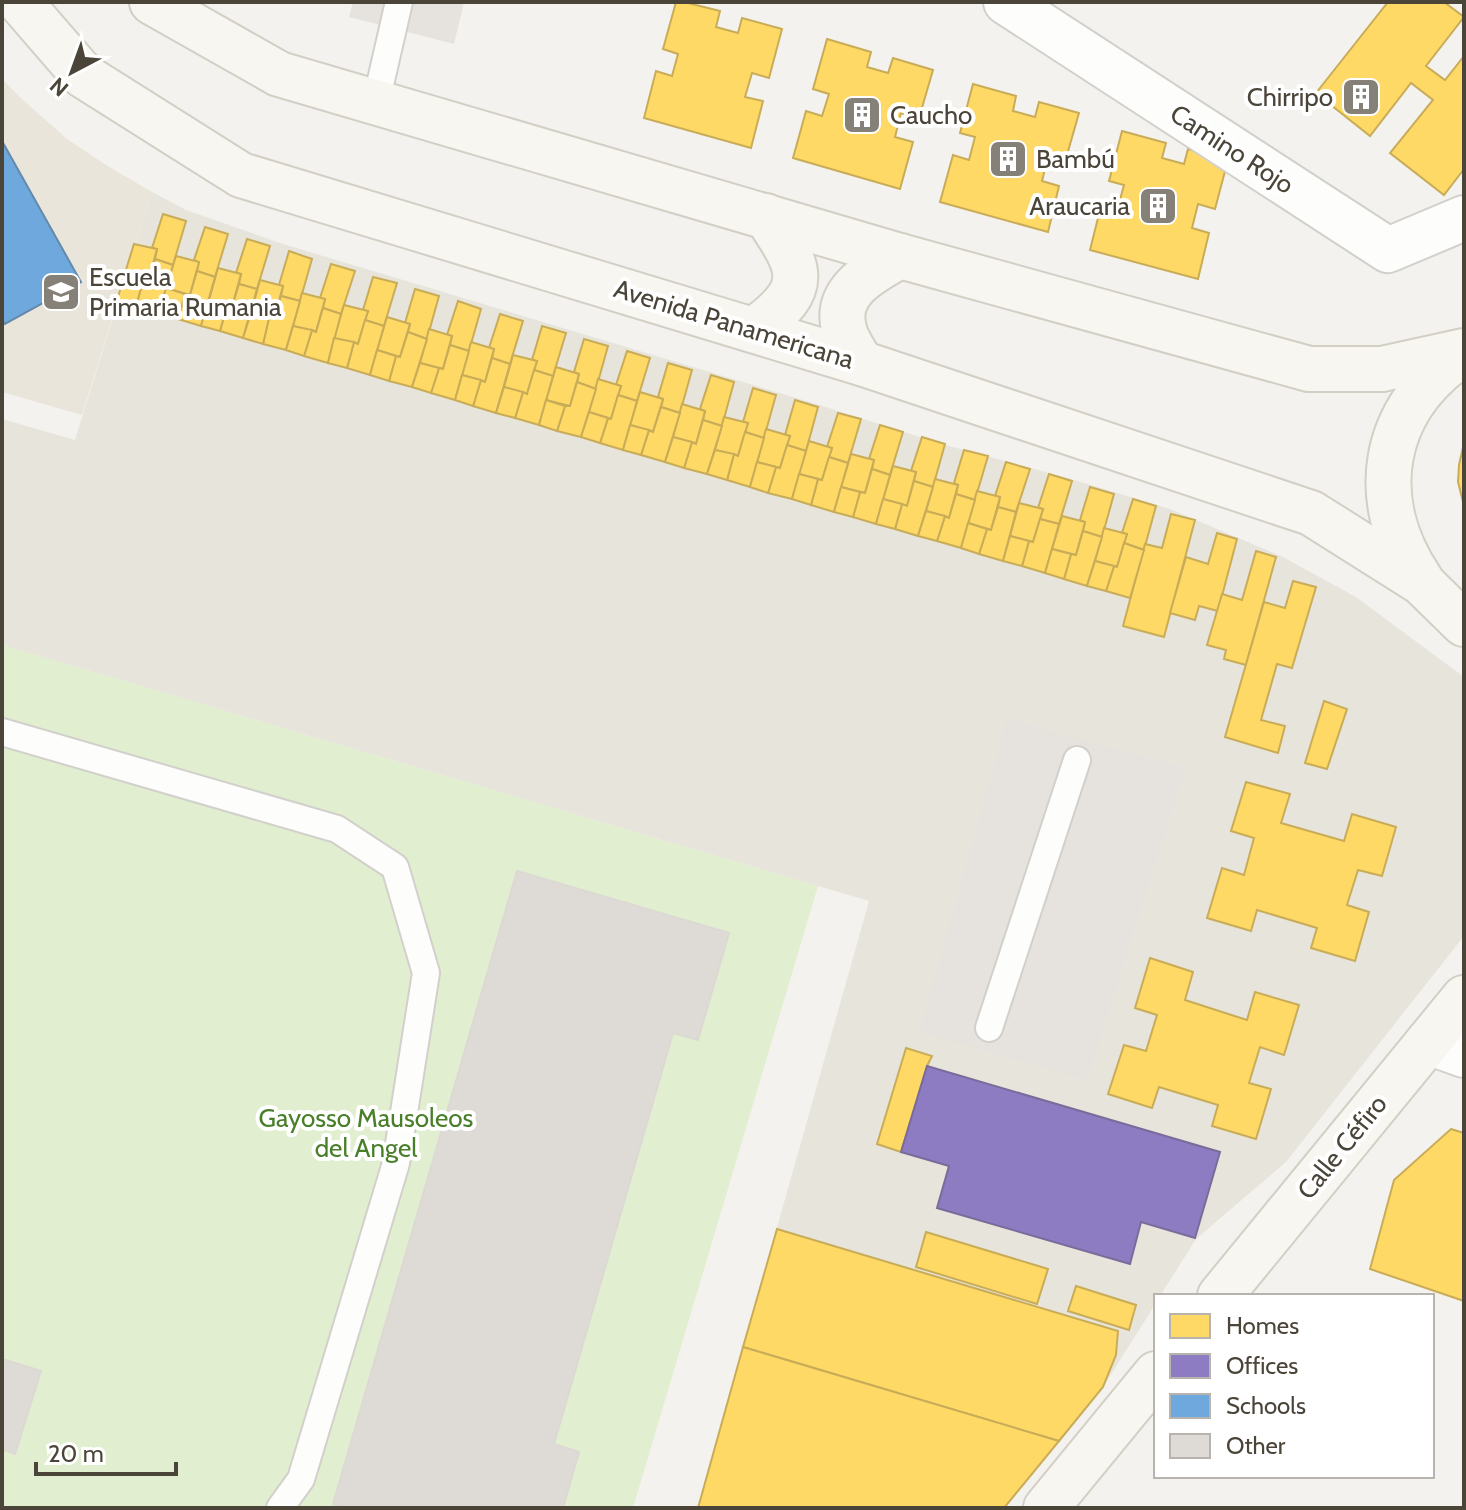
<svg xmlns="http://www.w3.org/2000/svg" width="1466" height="1510" viewBox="0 0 1466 1510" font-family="Cabin,sans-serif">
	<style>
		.residential { fill: #e7e4dc }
		.education { fill: #eae5da }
		.green { fill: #e1eecf }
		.parking { fill: #e6e3df }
		.homes { fill: #ffd966; stroke: #c9ac58; stroke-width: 2 }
		.offices { fill: #8e7cc3; stroke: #7a6b9a; stroke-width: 2 }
		.schools { fill: #6fa8dc; stroke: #648aab; stroke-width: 2 }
		.building { fill: #dedbd6; stroke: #dcd9d4; stroke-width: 2 }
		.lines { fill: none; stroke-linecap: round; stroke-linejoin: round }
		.lane-casing { stroke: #d2d0cb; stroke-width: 30 }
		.street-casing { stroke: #d2d0cb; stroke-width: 48 }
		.secondary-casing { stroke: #d3cfc5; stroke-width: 48 }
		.lane { stroke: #fdfdfc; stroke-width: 26 }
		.street { stroke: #fdfdfc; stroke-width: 44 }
		.secondary { stroke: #f7f6f1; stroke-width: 44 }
		.labels { text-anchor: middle; stroke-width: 8; stroke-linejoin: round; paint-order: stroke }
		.poi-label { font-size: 26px; fill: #4b4439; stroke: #fff; text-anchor: start }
		.street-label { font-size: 26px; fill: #4b4439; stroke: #fff }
		.park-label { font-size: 26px; fill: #4a7f2a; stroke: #fff }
	</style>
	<rect width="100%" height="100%" fill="#f4f2ee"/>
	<path class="residential" d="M152 192 186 210 283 244 813 403 942 444 1071 479 1170 509 1281 556 1356 597 1464 677V936L1286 1162 1196 1239 1160 1296H1156V1303L1103 1387 1004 1508H698L869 901 2 645V419L75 440Z"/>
	<path class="education" d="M2 79 23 100 67 139 106 165 152 192 82 415 2 392Z"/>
	<path class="green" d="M2 645 818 886 633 1508H2Z"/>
	<g class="parking">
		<path d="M353 2H464L454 44 349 17Z"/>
		<path d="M1007 719 1186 768 1087 1080 919 1032Z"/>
	</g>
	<g class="homes">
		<path d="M676 2H684L720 11 716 27 738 33 742 18 782 29 769 78 752 73 745 97 763 101 751 148 644 118 656 71 672 76 678 54 663 49Z"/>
		<path d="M1388 2H1444L1464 17 1426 66 1445 80 1464 56V169L1444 195 1390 153 1433 100 1411 83 1370 136 1316 93Z"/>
		<path d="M827 39 871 52 867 67 888 73 893 58 933 70 919 118 901 113 895 137 913 142 900 189 793 158 806 111 822 116 829 94 813 89Z"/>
		<path d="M973 84 1016 96 1013 111 1035 117 1039 102 1079 113 1065 162 1048 157 1042 181 1059 186 1048 232 940 202 953 155 969 160 975 137 960 133Z"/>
		<path d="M1122 131 1166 143 1162 158 1184 164 1188 149 1228 160 1215 209 1198 204 1192 228 1209 233 1198 279 1090 250 1102 202 1118 207 1124 185 1109 181Z"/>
		<path d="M163 214 186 221 173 265 155 259 157 249 152 248Z"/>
		<path d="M205 227 228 234 215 277 197 271 199 262 194 260Z"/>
		<path d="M247 239 270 246 257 289 239 284 241 274 236 273Z"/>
		<path d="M134 244 157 249 148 283 124 276Z"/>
		<path d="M289 251 312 259 300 301 281 296 283 286 279 285Z"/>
		<path d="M176 256 199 262 190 295 166 288Z"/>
		<path d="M155 259 173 265 159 313 136 306 143 281 148 283Z"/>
		<path d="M331 264 355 271 341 314 323 308 325 299 320 298Z"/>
		<path d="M218 268 241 274 232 307 209 300Z"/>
		<path d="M197 271 215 277 201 326 178 319 185 294 190 295Z"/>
		<path d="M124 276 143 281 136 306 117 301Z"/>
		<path d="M373 277 397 283 384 326 365 320 368 311 363 310Z"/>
		<path d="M260 280 283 286 274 319 251 313Z"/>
		<path d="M239 284 257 289 243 338 220 331 227 306 232 307Z"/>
		<path d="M166 288 185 294 178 319 159 313Z"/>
		<path d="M415 289 439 296 427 339 408 332 410 324 405 323Z"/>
		<path d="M302 293 325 299 316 332 293 326Z"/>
		<path d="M281 296 300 301 286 350 263 344 269 318 274 319Z"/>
		<path d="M209 300 227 306 220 331 201 326Z"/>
		<path d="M458 301 481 309 469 351 450 345 452 336 447 335Z"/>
		<path d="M344 305 368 311 358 344 334 338Z"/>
		<path d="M323 308 341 314 328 363 304 356 312 330 316 332Z"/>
		<path d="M251 313 269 318 263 344 243 338Z"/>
		<path d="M500 314 523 321 510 364 492 358 494 349 489 348Z"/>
		<path d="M387 317 410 324 400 357 377 350Z"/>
		<path d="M365 320 384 326 370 375 347 368 354 342 358 344Z"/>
		<path d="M293 326 312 330 304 356 286 350Z"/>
		<path d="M542 326 566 333 553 376 534 370 537 361 532 360Z"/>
		<path d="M429 329 452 336 443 369 420 363Z"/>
		<path d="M408 332 427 339 412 387 389 381 396 356 400 357Z"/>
		<path d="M334 338 354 342 347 368 328 363Z"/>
		<path d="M584 339 608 346 596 389 577 382 579 374 574 372Z"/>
		<path d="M471 342 494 349 485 382 462 375Z"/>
		<path d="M450 345 469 351 455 400 431 393 439 368 443 369Z"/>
		<path d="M377 350 396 356 389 381 370 375Z"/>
		<path d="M627 351 650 358 637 401 618 395 621 386 616 385Z"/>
		<path d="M513 355 537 361 527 394 504 387Z"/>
		<path d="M492 358 510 364 496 413 473 406 481 380 485 382Z"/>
		<path d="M420 363 439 368 431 393 412 387Z"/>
		<path d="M668 363 692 370 680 413 661 407 663 399 658 397Z"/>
		<path d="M556 367 579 374 570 406 546 400Z"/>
		<path d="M534 370 553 376 539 425 515 418 523 392 527 394Z"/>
		<path d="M462 375 481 380 473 406 455 400Z"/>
		<path d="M711 375 734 382 722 426 703 420 705 411 700 409Z"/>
		<path d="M598 379 621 386 611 419 589 412Z"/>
		<path d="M577 382 596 389 581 437 557 431 565 406H570Z"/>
		<path d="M504 387 523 392 515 418 496 413Z"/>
		<path d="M753 388 776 395 764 438 745 432 748 423 743 422Z"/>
		<path d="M640 392 663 399 653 432 630 425Z"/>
		<path d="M618 395 637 401 623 450 600 443 608 418 611 419Z"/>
		<path d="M546 400 565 406 557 431 539 425Z"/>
		<path d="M795 400 818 407 806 451 787 445 790 436 785 435Z"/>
		<path d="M682 404 705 411 696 444 673 437Z"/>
		<path d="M661 407 680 413 665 462 641 455 649 430 653 432Z"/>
		<path d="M589 412 608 418 600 443 581 437Z"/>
		<path d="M838 413 861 419 848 463 829 457 832 448 827 447Z"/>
		<path d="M724 417 748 423 738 456 715 450Z"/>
		<path d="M703 420 722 426 707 474 684 468 692 442 696 444Z"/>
		<path d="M630 425 649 430 641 455 623 450Z"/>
		<path d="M880 425 903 432 890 475 872 469 874 460 869 459Z"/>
		<path d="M766 429 790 436 780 468 757 462Z"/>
		<path d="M745 432 764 438 750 487 727 480 734 454 738 456Z"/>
		<path d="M673 437 692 442 684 468 665 462Z"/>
		<path d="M922 437 945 444 933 487 914 481 916 472 911 471Z"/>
		<path d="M809 441 832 448 822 480 799 474Z"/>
		<path d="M1464 443V506L1458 482 1459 465Z"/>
		<path d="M787 445 806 451 792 499 768 493 776 467 780 468Z"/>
		<path d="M715 450 734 454 727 480 707 474Z"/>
		<path d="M964 450 988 456 975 500 956 494 958 485 954 483Z"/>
		<path d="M851 454 874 460 865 493 841 487Z"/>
		<path d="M829 457 848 463 834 512 811 505 818 479 822 480Z"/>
		<path d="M757 462 776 467 768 493 750 487Z"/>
		<path d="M1006 462 1030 469 1016 512 998 507 1000 497 995 496Z"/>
		<path d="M893 466 916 472 907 506 883 499Z"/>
		<path d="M872 469 890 475 876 524 853 517 860 492 865 493Z"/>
		<path d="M799 474 818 479 811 505 792 499Z"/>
		<path d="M1049 474 1072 481 1059 524 1040 519 1043 509 1038 508Z"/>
		<path d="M935 479 958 485 949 518 926 511Z"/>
		<path d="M914 481 933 487 918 536 895 529 902 504 907 506Z"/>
		<path d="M841 487 860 492 853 517 834 512Z"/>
		<path d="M1090 487 1114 494 1102 537 1083 531 1085 522 1080 520Z"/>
		<path d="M977 491 1000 497 991 530 968 523Z"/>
		<path d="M956 494 975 500 961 548 937 541 945 516 949 518Z"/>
		<path d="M883 499 902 504 895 529 876 524Z"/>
		<path d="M1133 499 1156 506 1144 550 1124 543 1127 534 1122 533Z"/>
		<path d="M1019 503 1043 509 1033 542 1010 536Z"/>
		<path d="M998 507 1016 512 1003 561 979 554 987 529 991 530Z"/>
		<path d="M926 511 945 516 937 541 918 536Z"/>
		<path d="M1171 514 1195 520 1164 637 1123 626 1145 544 1162 548Z"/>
		<path d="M1062 516 1085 522 1076 555 1052 549Z"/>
		<path d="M1040 519 1059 524 1045 573 1022 566 1029 541 1033 542Z"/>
		<path d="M968 523 987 529 979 554 961 548Z"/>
		<path d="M1104 528 1127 534 1117 567 1095 561Z"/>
		<path d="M1083 531 1102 537 1087 586 1064 579 1071 554 1076 555Z"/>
		<path d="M1217 533 1237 539 1218 611 1199 606 1195 620 1170 613 1186 557 1208 564Z"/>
		<path d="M1010 536 1029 541 1022 566 1003 561Z"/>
		<path d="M1124 543 1144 550 1130 598 1106 591 1114 566 1117 567Z"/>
		<path d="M1052 549 1071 554 1064 579 1045 573Z"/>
		<path d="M1256 551 1276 557 1246 665 1224 659 1226 650 1207 645 1222 594 1242 600Z"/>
		<path d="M1095 561 1114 566 1106 591 1087 586Z"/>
		<path d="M1293 581 1316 587 1292 668 1277 664 1261 720 1285 726 1278 753 1225 737 1264 602 1285 608Z"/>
		<path d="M1324 701 1347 709 1327 769 1305 763Z"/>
		<path d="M1246 782 1290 794 1281 823 1344 841 1352 814 1396 827 1382 876 1358 870 1347 905 1369 912 1355 961 1311 948 1317 928 1257 910 1251 931 1207 918 1222 868 1244 875 1254 838 1231 831Z"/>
		<path d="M1150 958 1193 972 1185 1000 1247 1020 1255 992 1299 1005 1284 1055 1260 1047 1249 1083 1271 1089 1256 1139 1212 1126 1218 1105 1159 1087 1152 1108 1108 1094 1124 1045 1146 1051 1157 1015 1135 1008Z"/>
		<path d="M906 1048 932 1056 927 1066 901 1152 877 1144Z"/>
		<path d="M1451 1129 1464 1133V1301L1370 1269 1394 1180Z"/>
		<path d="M777 1229 1118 1331 1116 1355 1103 1387 1059 1441 743 1347Z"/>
		<path d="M926 1232 1048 1269 1037 1304 916 1267Z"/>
		<path d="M1076 1286 1136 1305 1129 1330 1068 1311Z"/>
		<path d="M743 1347 1059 1441 1004 1508H698Z"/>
	</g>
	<path class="offices" d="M927 1066 1220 1152 1195 1238 1141 1222 1130 1264 937 1208 949 1166 901 1152Z"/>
	<path class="schools" d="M2 141 81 282 5 324 2 319Z"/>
	<g class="building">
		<path d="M517 871 729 933 698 1040 673 1033 554 1444 579 1452 563 1508H347L333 1504Z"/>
		<path d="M2 1359 41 1371 15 1454 2 1449Z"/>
	</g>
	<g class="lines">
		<g class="lane-casing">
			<g id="lane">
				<path d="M376 102 399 2"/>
				<path d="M2 732 337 829 395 867 426 973 396 1163 301 1479 280 1508"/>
				<path d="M989 1028 1077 760"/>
			</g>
		</g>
		<g class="street-casing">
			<g id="street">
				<path d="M1006 2 1388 250 1464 218"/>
				<path d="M1428 1042 1464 1055"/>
			</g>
		</g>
		<g class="secondary-casing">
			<g id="secondary">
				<path d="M20 2 84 76 241 175 861 363 1311 513 1422 583 1464 624"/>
				<path d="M152 2 279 74 900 256 1309 369H1382L1464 351"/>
				<path d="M755 329C812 288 802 269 766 216"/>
				<path d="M861 363C855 352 846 340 844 329 834 290 872 272 900 256"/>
				<path d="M1421 580C1366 499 1381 408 1464 353"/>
				<path d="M1220 1296 1464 998"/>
				<path d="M1046 1508 1156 1374"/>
			</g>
		</g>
		<use href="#lane" class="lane"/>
		<use href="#street" class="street"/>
		<use href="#secondary" class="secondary"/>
	</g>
	<defs>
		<g id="building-square" transform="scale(2)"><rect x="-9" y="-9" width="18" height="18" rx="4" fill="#868178" stroke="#fff"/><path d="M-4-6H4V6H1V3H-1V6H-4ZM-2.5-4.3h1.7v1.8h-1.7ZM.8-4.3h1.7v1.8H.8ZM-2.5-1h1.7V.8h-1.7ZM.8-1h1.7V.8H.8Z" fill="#fff"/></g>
		<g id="school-square" transform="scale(2)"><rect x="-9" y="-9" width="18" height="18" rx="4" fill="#868178" stroke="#fff"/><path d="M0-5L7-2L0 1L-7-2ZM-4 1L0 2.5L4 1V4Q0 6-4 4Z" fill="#fff"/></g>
	</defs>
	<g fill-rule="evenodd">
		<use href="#building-square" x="1361" y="97"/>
		<use href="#building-square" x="862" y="115"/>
		<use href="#building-square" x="1008" y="159"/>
		<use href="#building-square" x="1158" y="206"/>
		<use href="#school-square" x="61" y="292"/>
	</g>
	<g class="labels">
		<g class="poi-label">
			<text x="1333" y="106" text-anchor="end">Chirripo</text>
			<text x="890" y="124">Caucho</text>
			<text x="1036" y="168">Bambú</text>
			<text x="1130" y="215" text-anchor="end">Araucaria</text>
			<text x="89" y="286">Escuela<tspan x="89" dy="30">Primaria Rumania</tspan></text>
		</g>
		<g class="street-label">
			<text transform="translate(1232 149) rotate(33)" y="9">Camino Rojo</text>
			<text transform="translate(734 324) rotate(17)" y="9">Avenida Panamericana</text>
			<text transform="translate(1342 1147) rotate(-51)" y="9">Calle Céfiro</text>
		</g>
		<g class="park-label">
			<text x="366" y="1127">Gayosso Mausoleos<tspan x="366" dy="30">del Angel</tspan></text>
		</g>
	</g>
	<rect width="1466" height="1510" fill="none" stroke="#4b4439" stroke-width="8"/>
	<rect x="1154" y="1294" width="280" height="184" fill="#ffffff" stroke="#b7b4b0" stroke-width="2"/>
	<rect x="1170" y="1314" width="40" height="24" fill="#ffd966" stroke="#b7b4b0" stroke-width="2"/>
	<text x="1226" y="1334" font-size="24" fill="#4b4439">Homes</text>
	<rect x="1170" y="1354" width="40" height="24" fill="#8e7cc3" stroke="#b7b4b0" stroke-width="2"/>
	<text x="1226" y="1374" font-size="24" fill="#4b4439">Offices</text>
	<rect x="1170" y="1394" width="40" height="24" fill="#6fa8dc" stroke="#b7b4b0" stroke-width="2"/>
	<text x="1226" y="1414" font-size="24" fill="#4b4439">Schools</text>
	<rect x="1170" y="1434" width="40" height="24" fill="#dedbd6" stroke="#b7b4b0" stroke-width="2"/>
	<text x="1226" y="1454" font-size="24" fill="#4b4439">Other</text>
	<g transform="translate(72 72) rotate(221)" stroke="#ffffff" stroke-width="6" paint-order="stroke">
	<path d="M0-6L14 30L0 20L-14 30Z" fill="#4b4439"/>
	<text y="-12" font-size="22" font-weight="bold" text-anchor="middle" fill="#4b4439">N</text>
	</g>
	<path d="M36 1462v12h140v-12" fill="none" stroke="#4b4439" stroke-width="4"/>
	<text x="48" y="1462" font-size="24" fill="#4b4439" stroke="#ffffff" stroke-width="6" paint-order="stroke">20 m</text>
</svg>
